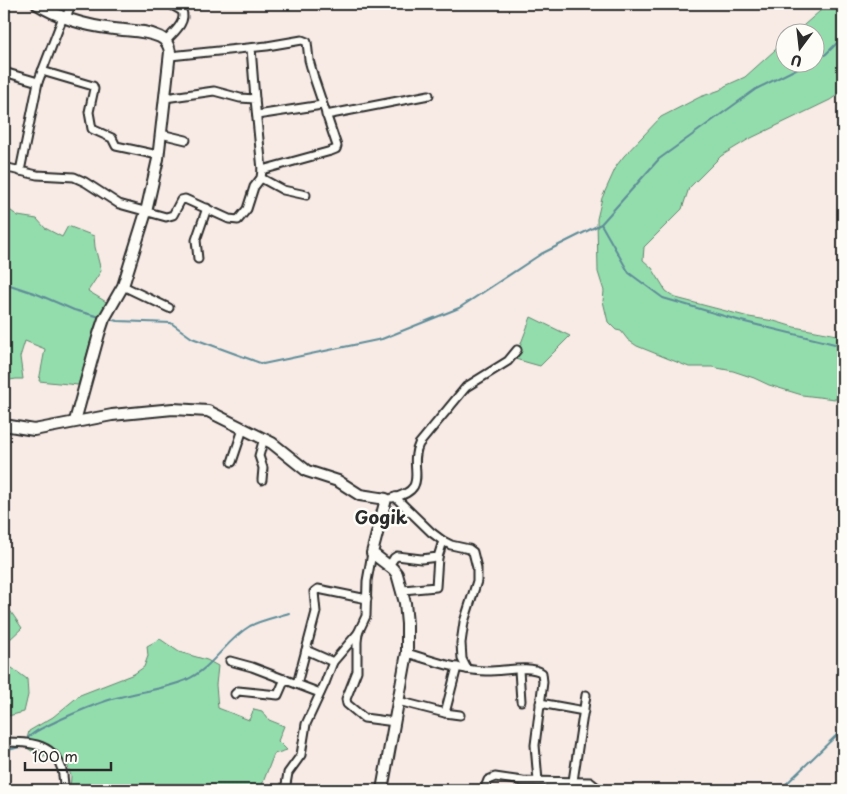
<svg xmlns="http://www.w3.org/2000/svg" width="847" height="794" viewBox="0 0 847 794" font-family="'Playpen Sans',sans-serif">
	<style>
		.green { fill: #93ddad; stroke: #5f846c }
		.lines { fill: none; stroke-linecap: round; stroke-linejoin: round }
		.stream { stroke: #5e8c98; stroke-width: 2 }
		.street-casing { stroke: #2b2b2b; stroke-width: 11 }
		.secondary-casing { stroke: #2b2b2b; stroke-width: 14 }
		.street { stroke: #fdfcf7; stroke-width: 7 }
		.secondary { stroke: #fdfcf7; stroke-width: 10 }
		.labels { text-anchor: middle; stroke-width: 5; stroke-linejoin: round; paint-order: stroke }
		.quarter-label { font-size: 18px; font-weight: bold; fill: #2b2b2b; stroke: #fdfcf7 }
	</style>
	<rect width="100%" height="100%" fill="#f8ebe6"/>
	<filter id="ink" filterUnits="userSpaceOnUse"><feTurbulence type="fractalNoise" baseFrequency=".02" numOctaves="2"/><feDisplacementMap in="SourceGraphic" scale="10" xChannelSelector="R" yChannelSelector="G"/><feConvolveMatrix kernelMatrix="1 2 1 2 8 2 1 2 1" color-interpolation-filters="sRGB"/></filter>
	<g filter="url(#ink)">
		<g class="green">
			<path d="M828 4H843V91L830 100 749 139 721 156 689 188 682 209 644 247 643 260 652 268 666 291 676 298 749 317 774 321 794 327 843 336V400L802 395 769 385 754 378 733 371 712 367H689L637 346 628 340 621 331 616 330 608 322 603 301 604 291 598 272 597 219 602 198 617 165 624 156 661 117 700 97 720 90 725 86 745 77 784 42V62H814V32H796Z"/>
			<path d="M4 206 18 216 37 219 45 228 62 237 68 226 94 236 95 247 101 271 88 291 108 303 93 333 78 385 39 381 45 349 25 341 20 357 23 379H16L4 381Z"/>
			<path d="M531 317 570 336 540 366 515 359Z"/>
			<path d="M4 602 22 628 8 641H4Z"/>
			<path d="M160 639 179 652 207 660 218 666 216 685 218 708 249 720 254 709 262 711 269 720 284 726 278 741 287 750 274 754 260 790H70L71 776 67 764 37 754 25 747 29 731 53 717 80 695 134 674 144 667 148 656 147 646Z"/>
			<path d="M4 667 12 668 27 679 28 695 24 712 4 717Z"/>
		</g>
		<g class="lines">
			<g class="stream">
				<path d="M814 60 826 54 843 37"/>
				<path d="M601 224 629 273 663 298 741 321 843 346"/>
				<path d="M4 283 37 294 74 310 100 317"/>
				<path d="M107 319 118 321 171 323 192 338 263 364 382 339 459 308 541 254 601 224 659 159 756 89 810 62"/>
				<path d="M25 741C33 731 45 727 57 721 77 712 98 702 120 697 143 691 165 689 186 680 213 668 226 640 250 626 261 620 277 617 289 613"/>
				<path d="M4 751 20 747 22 745"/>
				<path d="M780 790 843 729"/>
			</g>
			<g class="street-casing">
				<g id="street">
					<path d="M66 18 71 4"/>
					<path d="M166 41C173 33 187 22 182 11L170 4"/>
					<path d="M251 48 255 99"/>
					<path d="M170 56 267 46 302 40 307 42 309 60 314 78 337 146 336 149 331 151 262 170"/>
					<path d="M42 71 93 86 94 89 89 112 92 129 112 138 116 146 158 155"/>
					<path d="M4 72 38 82"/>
					<path d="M257 115 322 105"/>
					<path d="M326 115 429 95"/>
					<path d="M161 134 186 140"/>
					<path d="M4 167 37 175 74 177 85 182 119 204 166 217 173 215 181 200 185 199 229 219 238 220 247 209 254 187 261 178 262 170 255 99 240 98 214 91 165 98"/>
					<path d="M20 171 38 82 63 17"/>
					<path d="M261 178 283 190 306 195"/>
					<path d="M198 259 196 240 207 208"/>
					<path d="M123 286 169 308"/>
					<path d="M232 462 243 429"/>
					<path d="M262 480 263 468 259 456 264 438"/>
					<path d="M395 497 431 532 443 541 451 545 469 549 473 552 477 568V581L464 622 461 643 462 659 467 669"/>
					<path d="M392 498C432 489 407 468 419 444L466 387 508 361 517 350"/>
					<path d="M372 553 367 581 366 616 358 633 357 642V671L346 699 347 704 364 718 395 722"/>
					<path d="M389 566 394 558 397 556 421 559 438 557 443 541"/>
					<path d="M403 590 436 587 438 557"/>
					<path d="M407 653C432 661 459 670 486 671 500 672 531 664 542 673L543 682 535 745 538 781"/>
					<path d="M230 661 252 667 320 693"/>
					<path d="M333 662 306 650 316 612 314 592 318 589 367 599"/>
					<path d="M519 670 521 701"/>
					<path d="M297 684 306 650"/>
					<path d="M235 694 238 691 278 695 285 679"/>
					<path d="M398 701 445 713 457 667"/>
					<path d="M540 703 584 711"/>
					<path d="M445 713 460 715"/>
					<path d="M4 742C26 742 52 742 61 767 64 774 63 783 65 790"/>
					<path d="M573 781 586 695"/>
					<path d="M285 790 288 773 301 755 306 724 325 683 333 662 358 633"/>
					<path d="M484 790 488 780 495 777 523 781 590 782 600 790"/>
				</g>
			</g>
			<g class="secondary-casing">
				<g id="secondary">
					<path d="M37 4C59 18 88 26 114 29 129 31 145 30 160 37 166 40 169 45 170 52L158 159 146 212 123 286 104 319 99 334 75 421"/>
					<path d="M4 425 34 430 112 415 173 409 208 411 272 443 307 471 338 481 360 495 386 499 372 553 393 569 397 574 405 603 407 624V653L382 790"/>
				</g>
			</g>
			<use href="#street" class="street"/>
			<use href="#secondary" class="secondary"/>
		</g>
	</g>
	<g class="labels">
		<g class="quarter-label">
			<text x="381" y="524">Gogik</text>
		</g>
	</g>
	<rect width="847" height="794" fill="none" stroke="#fdfcf7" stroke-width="20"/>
	<rect x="10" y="10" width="827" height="774" fill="none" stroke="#2b2b2b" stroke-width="2" filter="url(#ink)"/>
	<g transform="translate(800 48) rotate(195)"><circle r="24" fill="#fdfcf7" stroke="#a9a8a5"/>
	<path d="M0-4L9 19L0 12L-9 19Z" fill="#2b2b2b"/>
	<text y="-8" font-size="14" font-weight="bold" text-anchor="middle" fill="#2b2b2b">U</text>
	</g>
	<path d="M25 762v8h86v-8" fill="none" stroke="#2b2b2b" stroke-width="2.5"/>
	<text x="32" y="762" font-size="15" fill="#2b2b2b" stroke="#fdfcf7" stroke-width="4" paint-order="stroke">100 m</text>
</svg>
